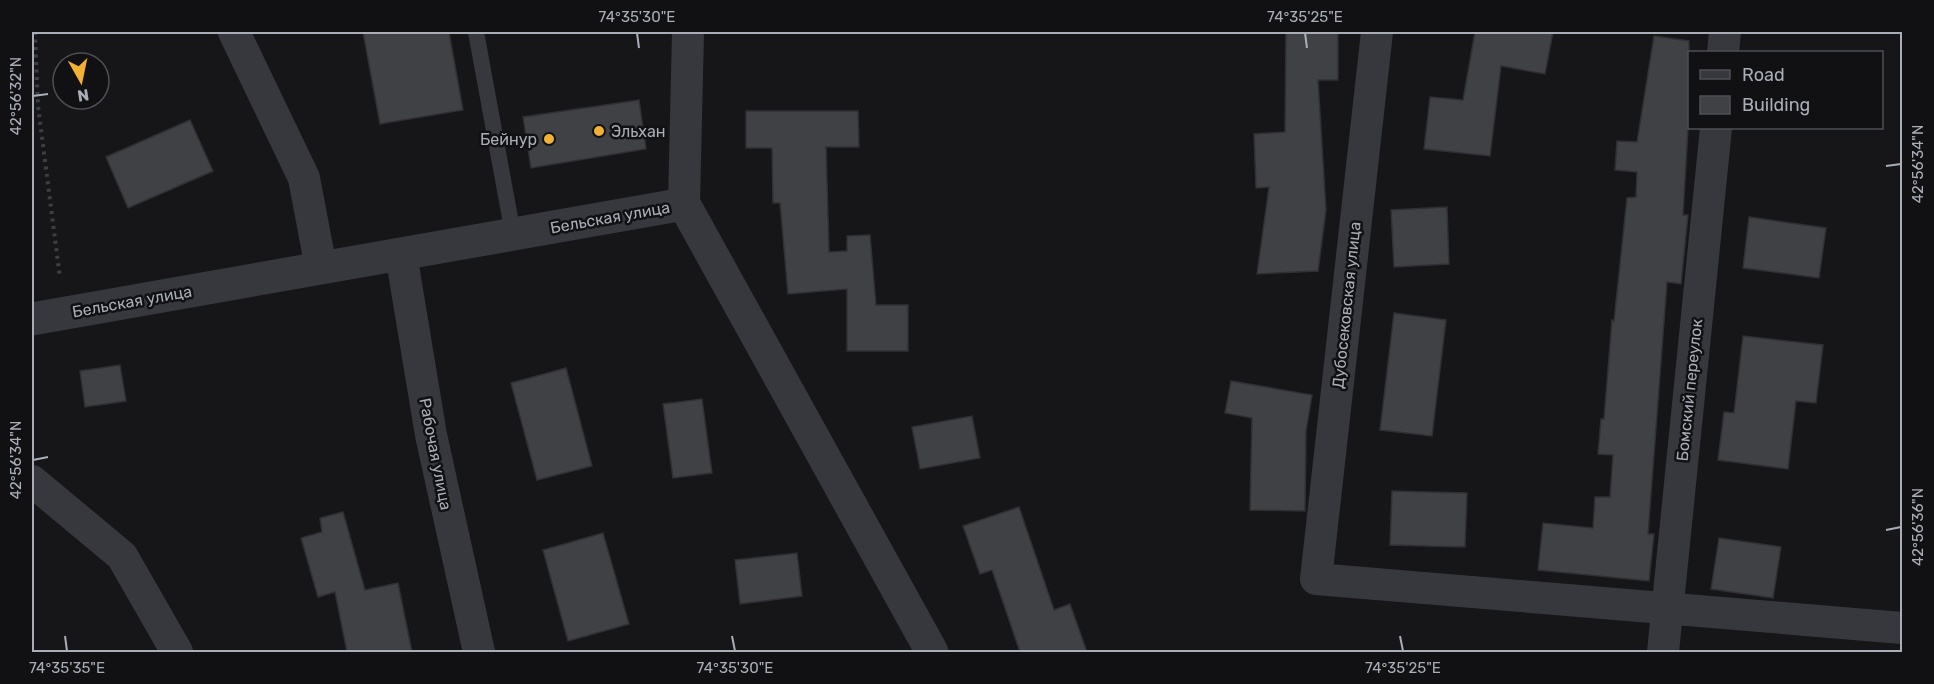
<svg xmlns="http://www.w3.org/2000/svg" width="1934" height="684" viewBox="0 0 1934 684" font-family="Rubik,sans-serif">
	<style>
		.building { fill: #404145; stroke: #303034; stroke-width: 1.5 }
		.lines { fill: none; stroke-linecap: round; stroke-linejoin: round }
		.path { stroke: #3d3f44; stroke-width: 4; stroke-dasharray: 3 4.5; stroke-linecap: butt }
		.service { stroke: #37383d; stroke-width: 16 }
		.minor { stroke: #37383d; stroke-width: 32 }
		.tertiary { stroke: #37383d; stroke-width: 33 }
		.ticks { fill: none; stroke: #a8adb8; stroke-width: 2 }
		.poi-dot { fill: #f2b134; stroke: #111113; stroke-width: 2 }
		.labels { text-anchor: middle; stroke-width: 5; stroke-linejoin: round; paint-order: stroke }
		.poi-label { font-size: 16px; fill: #a8adb8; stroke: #111113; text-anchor: start }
		.street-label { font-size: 16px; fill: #a8adb8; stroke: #111113 }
		.neatline { fill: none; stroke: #a8adb8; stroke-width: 2 }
		.ticks-label { font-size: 15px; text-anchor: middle; fill: #a8adb8 }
	</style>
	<rect width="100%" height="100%" fill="#161618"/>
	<g class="building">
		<path d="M363 32H449L463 110 380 124Z"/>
		<path d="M1286 32H1338V80H1318L1326 210 1318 271 1257 274 1269 187 1256 188 1254 134 1285 132Z"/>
		<path d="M1475 32H1553L1545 74 1501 66 1490 156 1424 149 1430 97 1463 100Z"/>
		<path d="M1654 36 1689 41V111L1683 215H1688L1681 284 1667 282 1648 534H1654L1649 581 1538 570 1543 523 1593 528 1595 497H1610L1613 455 1598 454 1601 419H1604L1612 320 1614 321 1627 198 1636 197 1637 172 1615 170 1617 141 1637 142Z"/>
		<path d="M639 100 646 149 531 168 523 117Z"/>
		<path d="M746 111H858L859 147H826L829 252 847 251V236L870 235 876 305H908V351H847V289L788 294 780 203H773L772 148H746Z"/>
		<path d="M190 120 213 171 128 208 106 157Z"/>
		<path d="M1447 207 1449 264 1394 267 1391 210Z"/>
		<path d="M1749 217 1826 228 1819 278 1743 268Z"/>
		<path d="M1394 313 1446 320 1432 436 1380 430Z"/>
		<path d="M1743 336 1823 345 1816 403 1796 401 1788 469 1718 460 1724 412 1734 413Z"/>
		<path d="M120 365 126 401 85 407 80 371Z"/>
		<path d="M566 368 592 466 537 480 511 383Z"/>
		<path d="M1231 381 1312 395 1306 431 1305 511 1250 510 1252 418 1225 413Z"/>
		<path d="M702 399 712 473 673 478 663 404Z"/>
		<path d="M972 416 980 458 920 469 912 427Z"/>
		<path d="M1392 491 1467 493 1465 547 1390 545Z"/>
		<path d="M1019 507 1054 610 1070 604 1087 652H1020L992 570 980 574 963 526Z"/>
		<path d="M343 512 365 590 398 583 412 652H347L335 592 318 597 301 538 322 532 320 518Z"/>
		<path d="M603 533 629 624 568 641 543 550Z"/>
		<path d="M1719 538 1781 547 1773 598 1711 589Z"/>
		<path d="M797 553 802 596 740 604 735 560Z"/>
	</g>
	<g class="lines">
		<path class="path" d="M35 32 38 106 60 278"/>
		<path class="service" d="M476 32 513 234"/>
		<g class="minor">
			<path d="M234 32 304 178 321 268"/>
			<path d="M1377 32 1316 579 1902 628"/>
			<path d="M1723 52 1725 32"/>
			<path d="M684 204 688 32"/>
			<path d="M401 254 431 435 479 652"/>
			<path d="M32 481 122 556 177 652"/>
			<path d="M1663 652 1716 128"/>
		</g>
		<path class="tertiary" d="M32 319 684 204 932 652"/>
	</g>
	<path class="ticks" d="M637 33 639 48M1305 33 1307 48M33 96 48 94M1886 166 1901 164M33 460 48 457M1886 530 1901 527M65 636 67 651M732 636 735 651M1400 636 1403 651"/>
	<g class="poi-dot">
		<circle cx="599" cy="131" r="6"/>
		<circle cx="549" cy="139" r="6"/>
	</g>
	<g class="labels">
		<g class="poi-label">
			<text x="611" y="137">Эльхан</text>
			<text x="537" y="145" text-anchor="end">Бейнур</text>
		</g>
		<g class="street-label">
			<text transform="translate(610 217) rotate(-10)" y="6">Бельская улица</text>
			<text transform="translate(132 301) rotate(-10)" y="6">Бельская улица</text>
			<text transform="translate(1346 305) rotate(-84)" y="6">Дубосековская улица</text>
			<text transform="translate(1689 390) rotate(-84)" y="6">Бомский переулок</text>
			<text transform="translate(436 454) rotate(79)" y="6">Рабочая улица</text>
		</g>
	</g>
	<rect width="1934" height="684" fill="none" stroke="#111113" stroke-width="66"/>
	<rect x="1688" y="51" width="195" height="78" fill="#111113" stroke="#4d4f55" stroke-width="1.5"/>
	<rect x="1700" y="70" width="30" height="9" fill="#37383d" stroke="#4d4f55" stroke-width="1.5"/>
	<text x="1742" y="81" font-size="18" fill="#a8adb8">Road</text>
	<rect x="1700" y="96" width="30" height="18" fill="#404145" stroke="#4d4f55" stroke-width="1.5"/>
	<text x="1742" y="111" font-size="18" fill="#a8adb8">Building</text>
	<g transform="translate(81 81) rotate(171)"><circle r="28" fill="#111113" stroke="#4d4f55" stroke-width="1.5"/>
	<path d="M0-4.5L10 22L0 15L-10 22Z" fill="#f2b134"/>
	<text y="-9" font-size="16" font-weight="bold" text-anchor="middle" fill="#a8adb8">N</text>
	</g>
	<rect x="33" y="33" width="1868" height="618" class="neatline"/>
	<g class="ticks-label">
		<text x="637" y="22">74°35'30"E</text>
		<text x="1305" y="22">74°35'25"E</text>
		<text transform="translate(16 96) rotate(-90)" y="5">42°56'32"N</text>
		<text transform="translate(1918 164) rotate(-90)" y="5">42°56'34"N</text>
		<text transform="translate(16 460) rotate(-90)" y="5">42°56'34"N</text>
		<text transform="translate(1918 527) rotate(-90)" y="5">42°56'36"N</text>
		<text x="67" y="673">74°35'35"E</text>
		<text x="735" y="673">74°35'30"E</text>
		<text x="1403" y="673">74°35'25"E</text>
	</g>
</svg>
